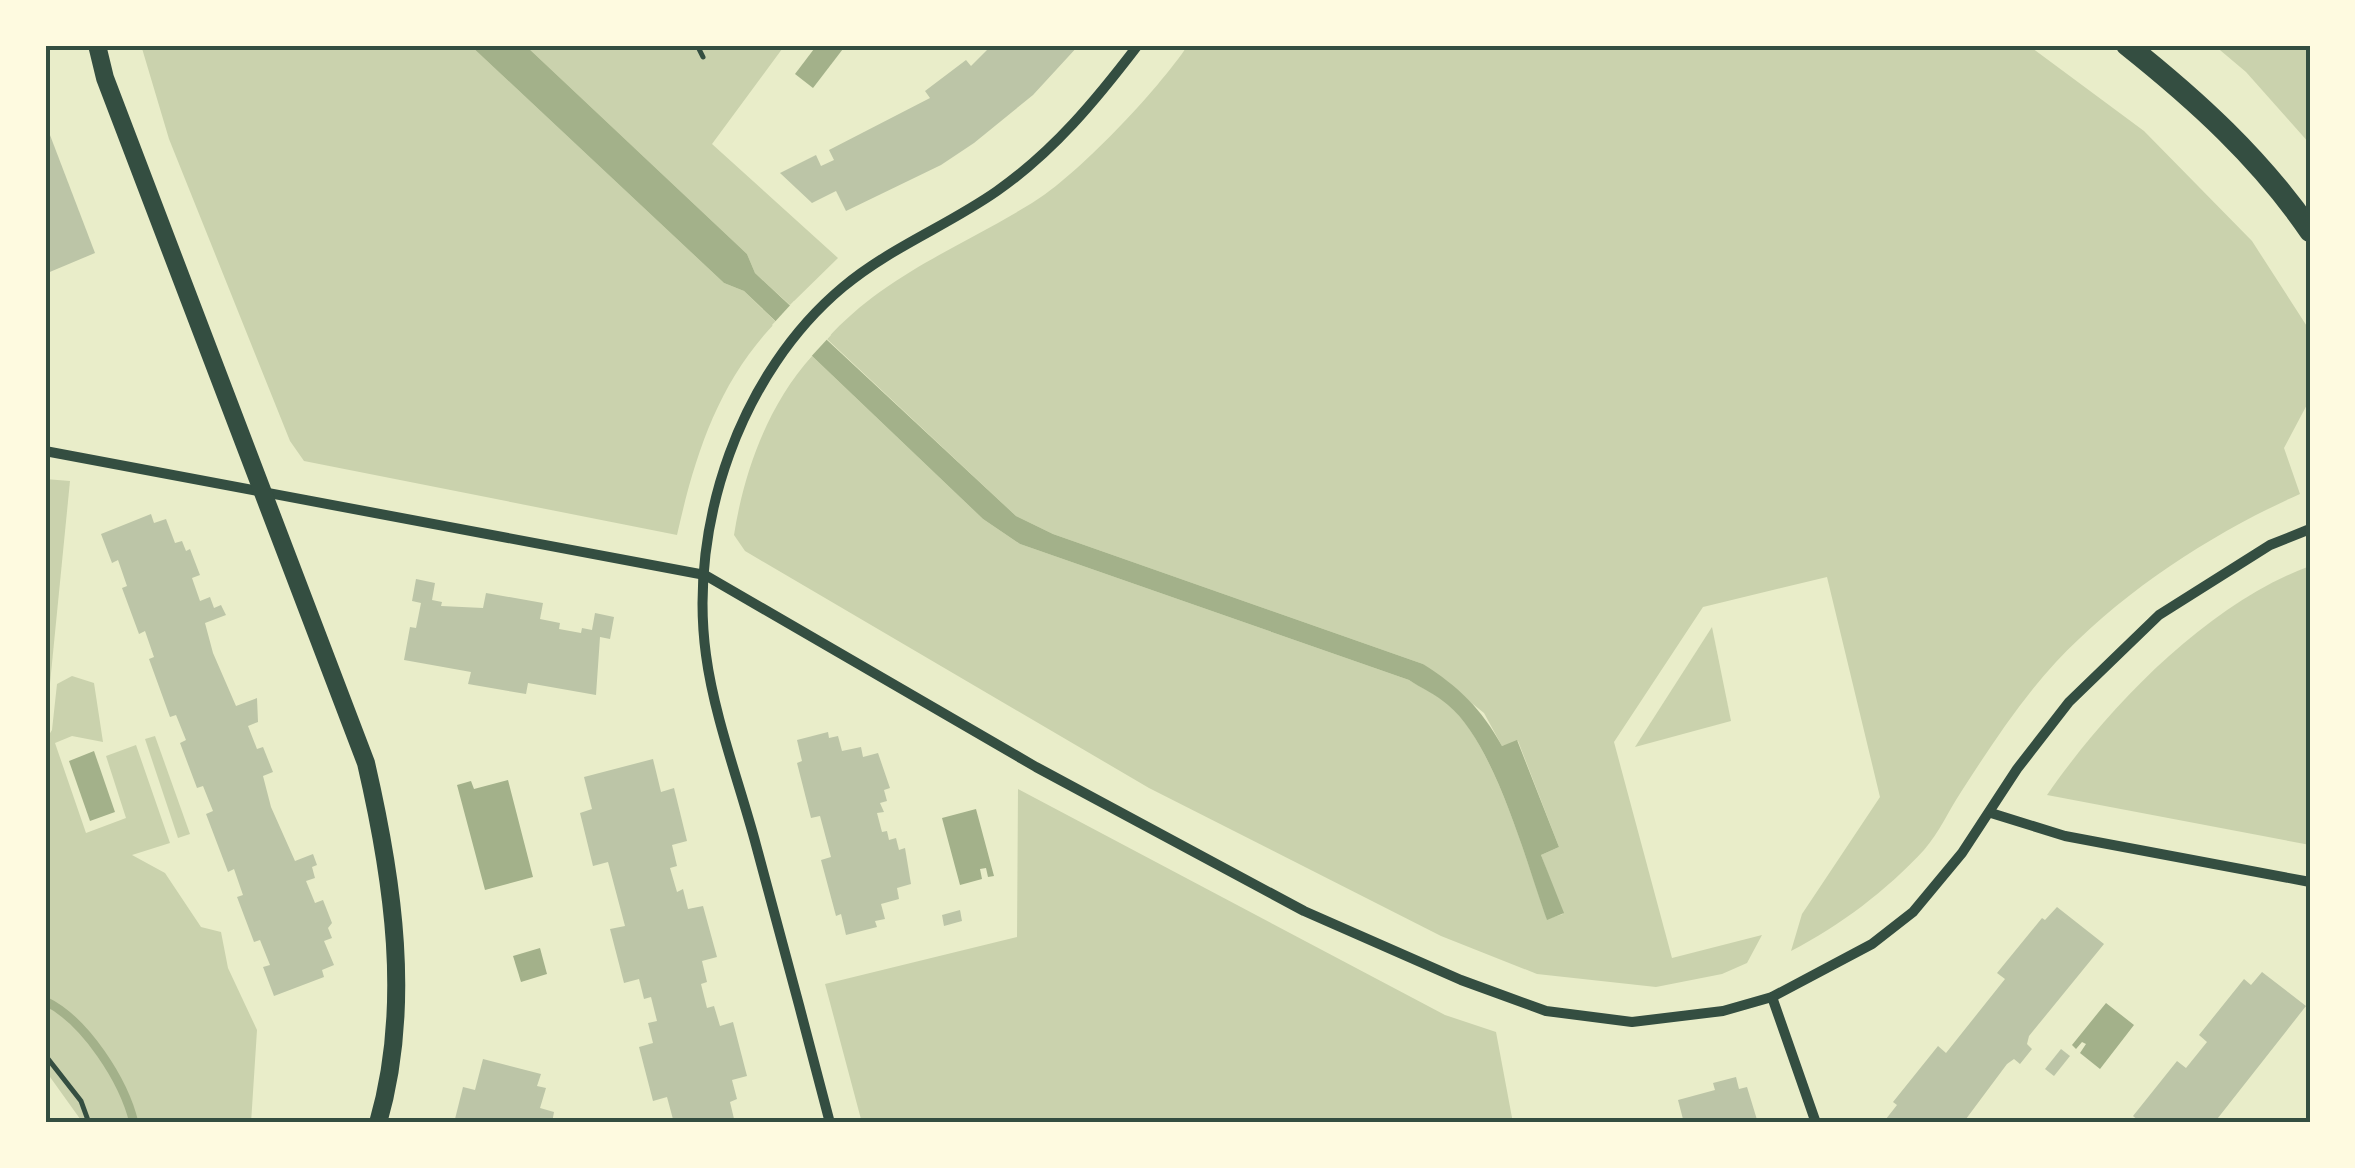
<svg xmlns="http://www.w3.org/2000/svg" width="2355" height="1168" viewBox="0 0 2355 1168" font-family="'PT Serif',serif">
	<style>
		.green { fill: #cad2ad }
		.water { fill: #a3b18a }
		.pier { fill: #e9edc9 }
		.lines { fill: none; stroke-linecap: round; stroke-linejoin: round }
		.stream { stroke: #a3b18a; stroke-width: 9 }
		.building { fill: #bcc5a7 }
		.path { stroke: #344e41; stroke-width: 5 }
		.minor { stroke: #344e41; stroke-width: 10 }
		.tertiary { stroke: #344e41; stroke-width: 18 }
		.primary { stroke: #344e41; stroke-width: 22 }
		.neatline { fill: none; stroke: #344e41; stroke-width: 4 }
	</style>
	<rect width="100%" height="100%" fill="#e9edc9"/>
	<g class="green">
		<path d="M141 45H470L724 283 744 291 776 322C718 382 695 455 677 535L304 461 290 441 169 139Z"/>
		<path d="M525 45H785L712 144 838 258 790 305 755 273 747 254Z"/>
		<path d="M1188 45H2028L2144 131 2252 241 2310 331V399L2284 448 2300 494C2212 533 2123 591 2056 662 2020 701 1990 747 1961 792 1949 810 1939 833 1924 850 1887 890 1840 926 1791 951L1802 914 1880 797 1827 577 1703 607 1614 742 1672 958 1762 935 1747 963 1722 974 1656 987 1537 974 1441 936 1149 788 745 551 734 535C744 471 768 405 812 356L983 519 1020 544 1409 680C1422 688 1438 695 1449 705 1495 746 1526 861 1547 919L1563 914 1541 855 1559 847 1518 741 1502 746 1484 713 1423 664 1053 534 1016 516 827 339C883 276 962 246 1032 203 1077 176 1158 90 1188 45Z"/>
		<path d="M2214 45H2310V144L2246 72Z"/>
		<path d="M45 479 70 481 45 734Z"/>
		<path d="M2310 566V845L2047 795C2108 707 2207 604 2310 566Z"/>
		<path d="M1712 627 1731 721 1635 747Z"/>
		<path d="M72 676 94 683 103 742 72 736 55 743 86 833 126 818 106 756 136 745 170 843 132 855 165 873 201 927 221 932 228 968 257 1030 251 1123H83L45 1070V741L52 730 57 684Z"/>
		<path d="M155 736 190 834 178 838 145 739Z"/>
		<path d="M1018 789 1445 1015 1496 1032 1513 1123H862L825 984 1017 937Z"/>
	</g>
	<g class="water">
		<path d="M470 45H525L747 254 755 273 1016 516 1053 534 1423 664C1459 687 1481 708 1502 746L1517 740 1559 847 1541 855 1564 913 1547 920C1526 862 1495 744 1448 705 1437 695 1421 688 1409 680L1020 544 983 519 744 291 724 283Z"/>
		<path d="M817 45H846L813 88 795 74Z"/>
		<path d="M94 751 115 812 90 821 69 761Z"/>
		<path d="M508 780 533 877 485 890 457 785 471 781 474 789Z"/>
		<path d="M976 809 994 876 988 877 986 868 980 869 982 879 960 885 942 818Z"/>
		<path d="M540 948 547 974 521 982 513 956Z"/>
		<path d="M2106 1003 2134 1025 2100 1069 2080 1053 2086 1044 2082 1042 2076 1049 2072 1045Z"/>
	</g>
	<path class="pier" d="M794 301 831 335 808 360 772 325Z"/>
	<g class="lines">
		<path class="stream" d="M45 1001C85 1020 124 1081 134 1123"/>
	</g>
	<g class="building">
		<path d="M992 45H1079L1033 95 974 143 941 165 846 211 836 191 812 203 780 173 816 155 821 166 834 160 829 150 930 98 925 91 966 60 971 66Z"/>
		<path d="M45 122 95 253 45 274Z"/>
		<path d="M151 514 154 523 166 519 175 543 182 541 186 551 190 549 200 575 192 578 200 601 210 597 214 608 221 605 226 615 205 623 213 653 236 706 257 698 258 722 248 726 257 749 263 747 273 772 263 776 271 807 295 861 313 854 317 865 312 867 315 878 306 881 315 903 323 900 332 923 328 928 332 938 324 941 334 965 322 970 324 977 274 996 263 967 270 965 260 940 254 942 237 897 243 895 234 869 228 872 206 814 213 811 203 786 197 788 180 743 186 740 176 715 170 717 149 659 154 657 145 631 139 634 122 588 127 586 118 560 112 563 101 534Z"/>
		<path d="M416 579 435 583 432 600 442 602 441 606 483 608 486 593 543 603 540 619 560 623 559 629 581 633 582 628 592 630 595 613 614 617 610 639 600 637 596 695 528 683 526 694 468 684 471 672 404 660 410 627 416 628 421 603 412 601Z"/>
		<path d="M828 732 829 738 838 736 842 751 861 747 863 757 878 753 890 788 884 790 887 801 880 803 884 812 877 813 882 832 887 831 889 840 896 838 899 850 905 848 911 884 897 888 899 899 881 904 885 919 875 921 877 927 846 935 841 914 836 916 821 860 831 857 820 816 811 818 797 763 802 761 797 740Z"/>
		<path d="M653 759 661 792 674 788 687 841 672 845 677 866 670 868 677 892 683 889 688 909 703 906 717 957 702 961 707 982 701 984 707 1008 714 1006 720 1026 733 1022 747 1076 732 1080 737 1099 730 1102 735 1123H674L667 1097 653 1101 639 1047 653 1043 648 1023 657 1021 651 997 644 999 639 979 624 983 610 929 625 926 608 862 593 866 580 813 592 809 584 777Z"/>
		<path d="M2057 907 2104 944 2029 1036 2027 1044 2032 1049 2020 1064 2014 1059 2007 1064 1963 1123H1891L1886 1119 1897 1105 1893 1102 1938 1046 1946 1053 2005 979 1997 973 2042 918 2045 920Z"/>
		<path d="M960 910 962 921 944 926 942 915Z"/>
		<path d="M2262 972 2306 1006 2214 1123H2141L2133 1116 2177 1061 2186 1068 2207 1042 2199 1035 2244 979 2251 985Z"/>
		<path d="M2061 1049 2070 1056 2054 1076 2045 1069Z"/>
		<path d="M483 1059 541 1074 537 1086 546 1088 540 1108 554 1112 552 1123H454L463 1087 475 1090Z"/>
		<path d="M1736 1077 1739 1089 1747 1087 1758 1123H1684L1678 1100 1715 1090 1713 1083Z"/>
	</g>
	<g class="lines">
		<g class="path">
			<path d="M697 45 703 57"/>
			<path d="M45 1055 81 1101 89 1123"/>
		</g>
		<g class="minor">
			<path d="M45 451 705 575 1036 767 1304 911 1461 980 1546 1011 1632 1022 1723 1011 1772 997 1872 944 1913 912 1962 853 2017 769 2069 702 2159 615 2270 545 2310 529"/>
			<path d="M1991 813 2065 836 2310 882"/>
			<path d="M1772 997 1816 1123"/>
			<path d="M45 1121 47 1123"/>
			<path d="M830 1123C806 1030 781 938 756 845 740 785 714 716 706 655 688 524 741 372 843 287 891 247 947 226 997 191 1054 151 1096 100 1138 45"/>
		</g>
		<path class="tertiary" d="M97 45 105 78 366 763C393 880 412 1006 378 1123"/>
		<path class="primary" d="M2127 45C2196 100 2260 158 2310 231"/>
	</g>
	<rect width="2355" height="1168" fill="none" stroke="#fefae0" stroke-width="95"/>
	<rect x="48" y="48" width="2260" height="1072" class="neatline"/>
</svg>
